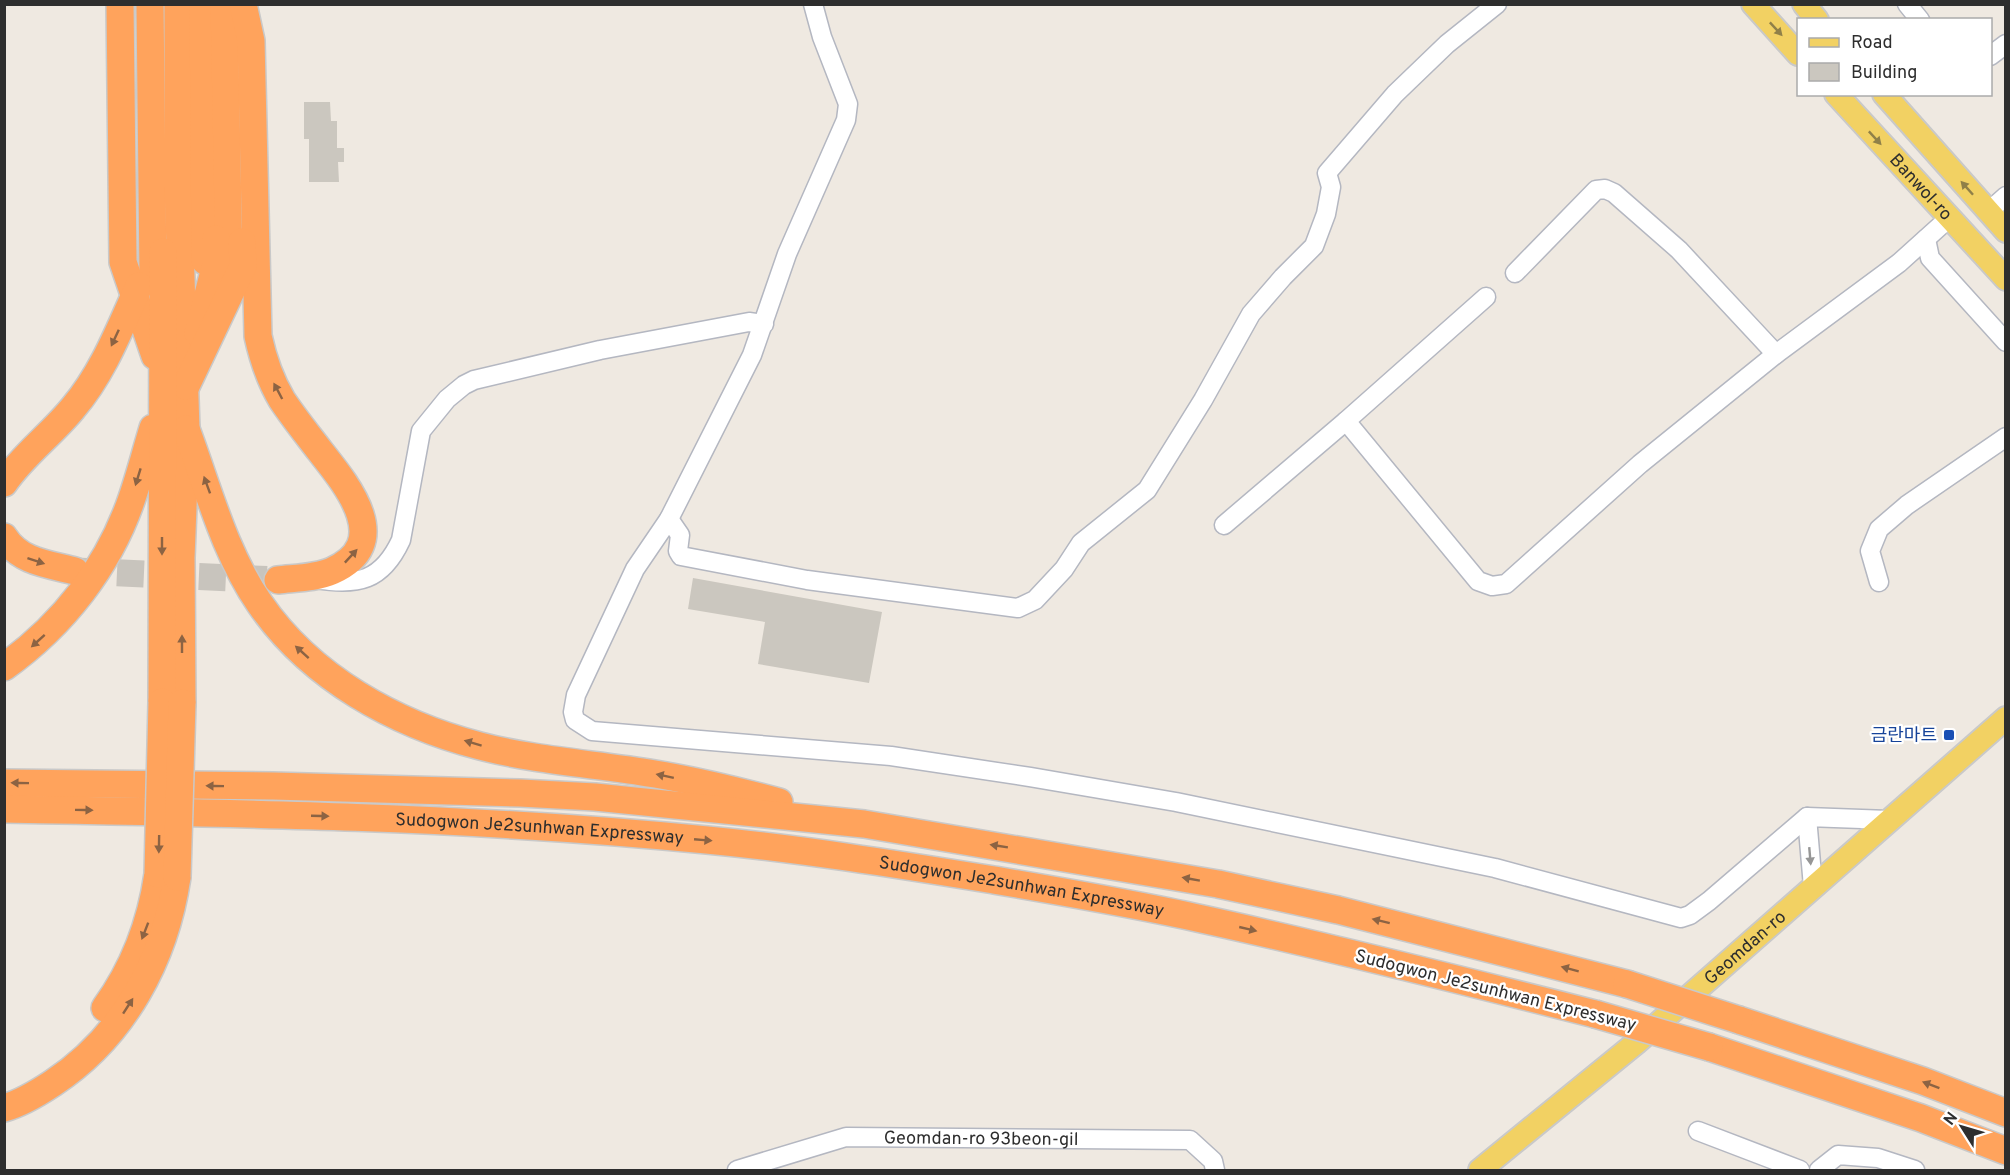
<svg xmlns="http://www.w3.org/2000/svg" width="2010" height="1175" viewBox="0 0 2010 1175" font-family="Overpass,'Noto Sans KR',sans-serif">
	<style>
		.building { fill: #cbc7bf }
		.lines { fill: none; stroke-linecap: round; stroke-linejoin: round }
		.highway-tunnel { stroke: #c8c4bd; stroke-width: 27; stroke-dasharray: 27 14; stroke-linecap: butt }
		.minor-casing { stroke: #b4b7c1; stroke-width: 21 }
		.major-casing { stroke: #c9c9c9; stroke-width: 26 }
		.highway-casing { stroke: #c9c9c9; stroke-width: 30 }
		.minor { stroke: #fff; stroke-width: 18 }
		.major { stroke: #f2d163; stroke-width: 22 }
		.highway { stroke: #ffa35c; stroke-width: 27 }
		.highway-bridge-casing { stroke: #c9c9c9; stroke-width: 30; stroke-linecap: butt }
		.highway-bridge { stroke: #ffa35c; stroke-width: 27 }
		.oneway { fill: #908048 }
		.oneway2 { fill: #8c6343 }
		.oneway3 { fill: #969696 }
		.transit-dot { fill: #1a4fb4; stroke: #fff; stroke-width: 2 }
		.labels { text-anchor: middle; stroke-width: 4.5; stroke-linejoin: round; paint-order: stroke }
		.street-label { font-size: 18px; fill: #2e2e2e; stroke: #fff }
		.transit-label { font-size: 18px; fill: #164399; stroke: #fff; text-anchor: end }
	</style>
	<rect width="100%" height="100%" fill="#efe9e1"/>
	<g class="building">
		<path d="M304 102H330L331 121H337V148H344V162H338L339 182H309V139H304Z"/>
		<path d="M693 578 882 612 869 683 758 664 765 622 688 609Z"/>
	</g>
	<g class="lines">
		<path class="highway-tunnel" d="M76 571 278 580"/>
		<g class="minor-casing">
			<g id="minor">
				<path d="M813 4 822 37 848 104 846 120 787 254 752 355 669 519 635 569 576 695 573 712 575 720 592 731 891 756 1030 777 1176 802 1495 868 1681 918 1690 915 1709 901 1807 817"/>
				<path d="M1907 4 1920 20"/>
				<path d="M1990 56 2006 44"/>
				<path d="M1988 212 2006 196"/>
				<path d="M1926 239 1930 258 2006 342"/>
				<path d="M1515 273 1596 190 1605 189 1614 193 1679 250 1776 354"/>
				<path d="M1486 297 1346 421 1478 581 1492 586 1506 584 1640 464 1776 354 1899 263 1949 218"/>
				<path d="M669 519 680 535 678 551 681 556 807 580 1018 608 1035 600 1064 569 1081 543 1147 490 1203 400 1251 314 1283 277 1314 246 1326 214 1331 187 1327 173 1395 94 1447 44 1497 4"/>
				<path d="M1224 525 1346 421"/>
				<path d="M316 579C358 586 382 581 401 540L421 431 447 399 464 385 474 380 600 350 749 322 764 324"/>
				<path d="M1879 582 1870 551 1879 529 1907 505 2006 437"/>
				<path d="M1813 887 1807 817 1889 820"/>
				<path d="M1698 1131 1800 1170"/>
				<path id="s1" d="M737 1170 846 1137 1190 1140 1213 1161 1215 1170"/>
				<path d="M1819 1170 1838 1155 1878 1158 1915 1170"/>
			</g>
		</g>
		<g class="major-casing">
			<g id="major">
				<path d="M1753 4 1798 54"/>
				<path d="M1804 4 1817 20"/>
				<path id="s2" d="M1836 94 2006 279"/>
				<path d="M1884 94 2006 231"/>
				<path id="s3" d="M1480 1170 1636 1043 2006 718"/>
			</g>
		</g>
		<g class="highway-casing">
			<g id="highway">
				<path d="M120 4 123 262 155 356"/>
				<path d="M150 4 153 273"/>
				<path d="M178 4V187L186 429 181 558 182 703"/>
				<path d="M203 4 205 261"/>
				<path d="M224 4 229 264"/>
				<path d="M243 4 251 41 258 336C263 359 270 380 282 400 294 418 307 434 320 451 347 485 395 543 332 571 316 578 295 578 278 580"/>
				<path d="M198 333 216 264V239"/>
				<path d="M186 386 243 266 242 242"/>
				<path d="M186 429C208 488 224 552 260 604 311 678 395 724 480 746 537 761 597 764 655 774 697 781 738 791 779 802"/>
				<path d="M4 483C23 455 52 434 73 408 103 373 120 328 139 286"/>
				<path d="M4 537C20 562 48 564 75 571"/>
				<path d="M4 667C63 625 109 566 132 498 140 475 146 451 153 428"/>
				<path d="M162 702 163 252"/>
				<path d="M4 783 273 786 520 793 595 797 864 824 1218 884 1338 910 1627 984"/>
				<path id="s4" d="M4 809C239 813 474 817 707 840 801 849 895 864 988 879 1059 891 1131 903 1202 919 1334 948 1465 981 1595 1014"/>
				<path d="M105 1008C134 968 151 923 158 874"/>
				<path d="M1739 1020 1923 1081 2006 1113"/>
				<path d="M1709 1047 1921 1118 2006 1151"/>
				<path d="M4 1108C22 1103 38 1093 53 1083 124 1036 165 959 177 877"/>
			</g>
		</g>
		<use href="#minor" class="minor"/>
		<use href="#major" class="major"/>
		<use href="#highway" class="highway"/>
		<g class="highway-bridge-casing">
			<g id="highway-bridge">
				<path d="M158 874 162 702"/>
				<path d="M177 877 182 703"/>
				<path d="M1627 984 1739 1020"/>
				<path d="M1595 1014 1709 1047"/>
			</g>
		</g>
		<use href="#highway-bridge" class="highway-bridge"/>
	</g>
	<defs><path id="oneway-solid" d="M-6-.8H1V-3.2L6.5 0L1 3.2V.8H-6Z" transform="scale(1.5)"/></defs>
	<g class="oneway">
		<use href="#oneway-solid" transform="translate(1776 29) rotate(47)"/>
		<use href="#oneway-solid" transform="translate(1875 138) rotate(47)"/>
		<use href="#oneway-solid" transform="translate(1967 188) rotate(-132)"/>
	</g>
	<g class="oneway2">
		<use href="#oneway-solid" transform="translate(115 338) rotate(115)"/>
		<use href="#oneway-solid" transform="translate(278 391) rotate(-118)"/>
		<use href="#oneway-solid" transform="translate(138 477) rotate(107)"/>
		<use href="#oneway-solid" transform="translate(207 485) rotate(-110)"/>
		<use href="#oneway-solid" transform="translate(162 546) rotate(90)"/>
		<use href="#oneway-solid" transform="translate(351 556) rotate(-47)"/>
		<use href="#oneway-solid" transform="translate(36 561) rotate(18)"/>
		<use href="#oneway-solid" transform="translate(38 641) rotate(138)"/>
		<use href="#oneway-solid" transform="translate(182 644) rotate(-90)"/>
		<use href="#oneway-solid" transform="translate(302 652) rotate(-138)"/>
		<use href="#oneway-solid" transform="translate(473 743) rotate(-163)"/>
		<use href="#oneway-solid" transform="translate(665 776) rotate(-168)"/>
		<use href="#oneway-solid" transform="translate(20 783) rotate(-179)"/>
		<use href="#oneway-solid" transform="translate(215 786) rotate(-179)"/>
		<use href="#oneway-solid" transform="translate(84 810) rotate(1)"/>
		<use href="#oneway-solid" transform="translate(320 816) rotate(2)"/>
		<use href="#oneway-solid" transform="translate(703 840) rotate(5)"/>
		<use href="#oneway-solid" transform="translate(159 844) rotate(91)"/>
		<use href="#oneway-solid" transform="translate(999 846) rotate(-171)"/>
		<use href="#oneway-solid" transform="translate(1191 879) rotate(-170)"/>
		<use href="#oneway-solid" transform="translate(1381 921) rotate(-166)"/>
		<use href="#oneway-solid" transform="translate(1248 929) rotate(13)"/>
		<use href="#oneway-solid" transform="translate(145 931) rotate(111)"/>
		<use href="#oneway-solid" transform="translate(1570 969) rotate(-165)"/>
		<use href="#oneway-solid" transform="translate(128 1006) rotate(-57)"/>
		<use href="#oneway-solid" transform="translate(1931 1085) rotate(-159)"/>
	</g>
	<use class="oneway3" href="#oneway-solid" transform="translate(1810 856) rotate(85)"/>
	<rect class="transit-dot" x="1943" y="729" width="12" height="12" rx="3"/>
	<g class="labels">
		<g class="street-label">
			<text dy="6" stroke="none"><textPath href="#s2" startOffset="126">Banwol-ro</textPath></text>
			<text dy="6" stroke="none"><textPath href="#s4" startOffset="536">Sudogwon Je2sunhwan Expressway</textPath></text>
			<text dy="6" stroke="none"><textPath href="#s4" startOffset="1022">Sudogwon Je2sunhwan Expressway</textPath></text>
			<text dy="6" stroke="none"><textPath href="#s3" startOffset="346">Geomdan-ro</textPath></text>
			<text transform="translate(1496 990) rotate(14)" y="6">Sudogwon Je2sunhwan Expressway</text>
			<text dy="6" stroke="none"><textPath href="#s1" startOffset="249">Geomdan-ro 93beon-gil</textPath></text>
		</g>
		<g class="transit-label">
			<text x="1937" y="741">금란마트</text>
		</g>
	</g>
	<rect width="2010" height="1175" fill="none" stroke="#2e2e2e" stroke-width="12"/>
	<rect x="1797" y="18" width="195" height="78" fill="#ffffff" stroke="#ababab" stroke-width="1.5"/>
	<rect x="1809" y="38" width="30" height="9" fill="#f2d163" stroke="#ababab" stroke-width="1.5"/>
	<text x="1851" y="48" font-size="18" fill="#2e2e2e">Road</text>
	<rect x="1809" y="63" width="30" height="18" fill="#cbc7bf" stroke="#ababab" stroke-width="1.5"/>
	<text x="1851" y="78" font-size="18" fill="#2e2e2e">Building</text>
	<g transform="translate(1962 1127) rotate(307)" stroke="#ffffff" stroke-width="4.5" paint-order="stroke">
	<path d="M0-4.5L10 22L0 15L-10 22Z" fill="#2e2e2e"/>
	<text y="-9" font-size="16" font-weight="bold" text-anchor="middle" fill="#2e2e2e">N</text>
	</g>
</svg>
